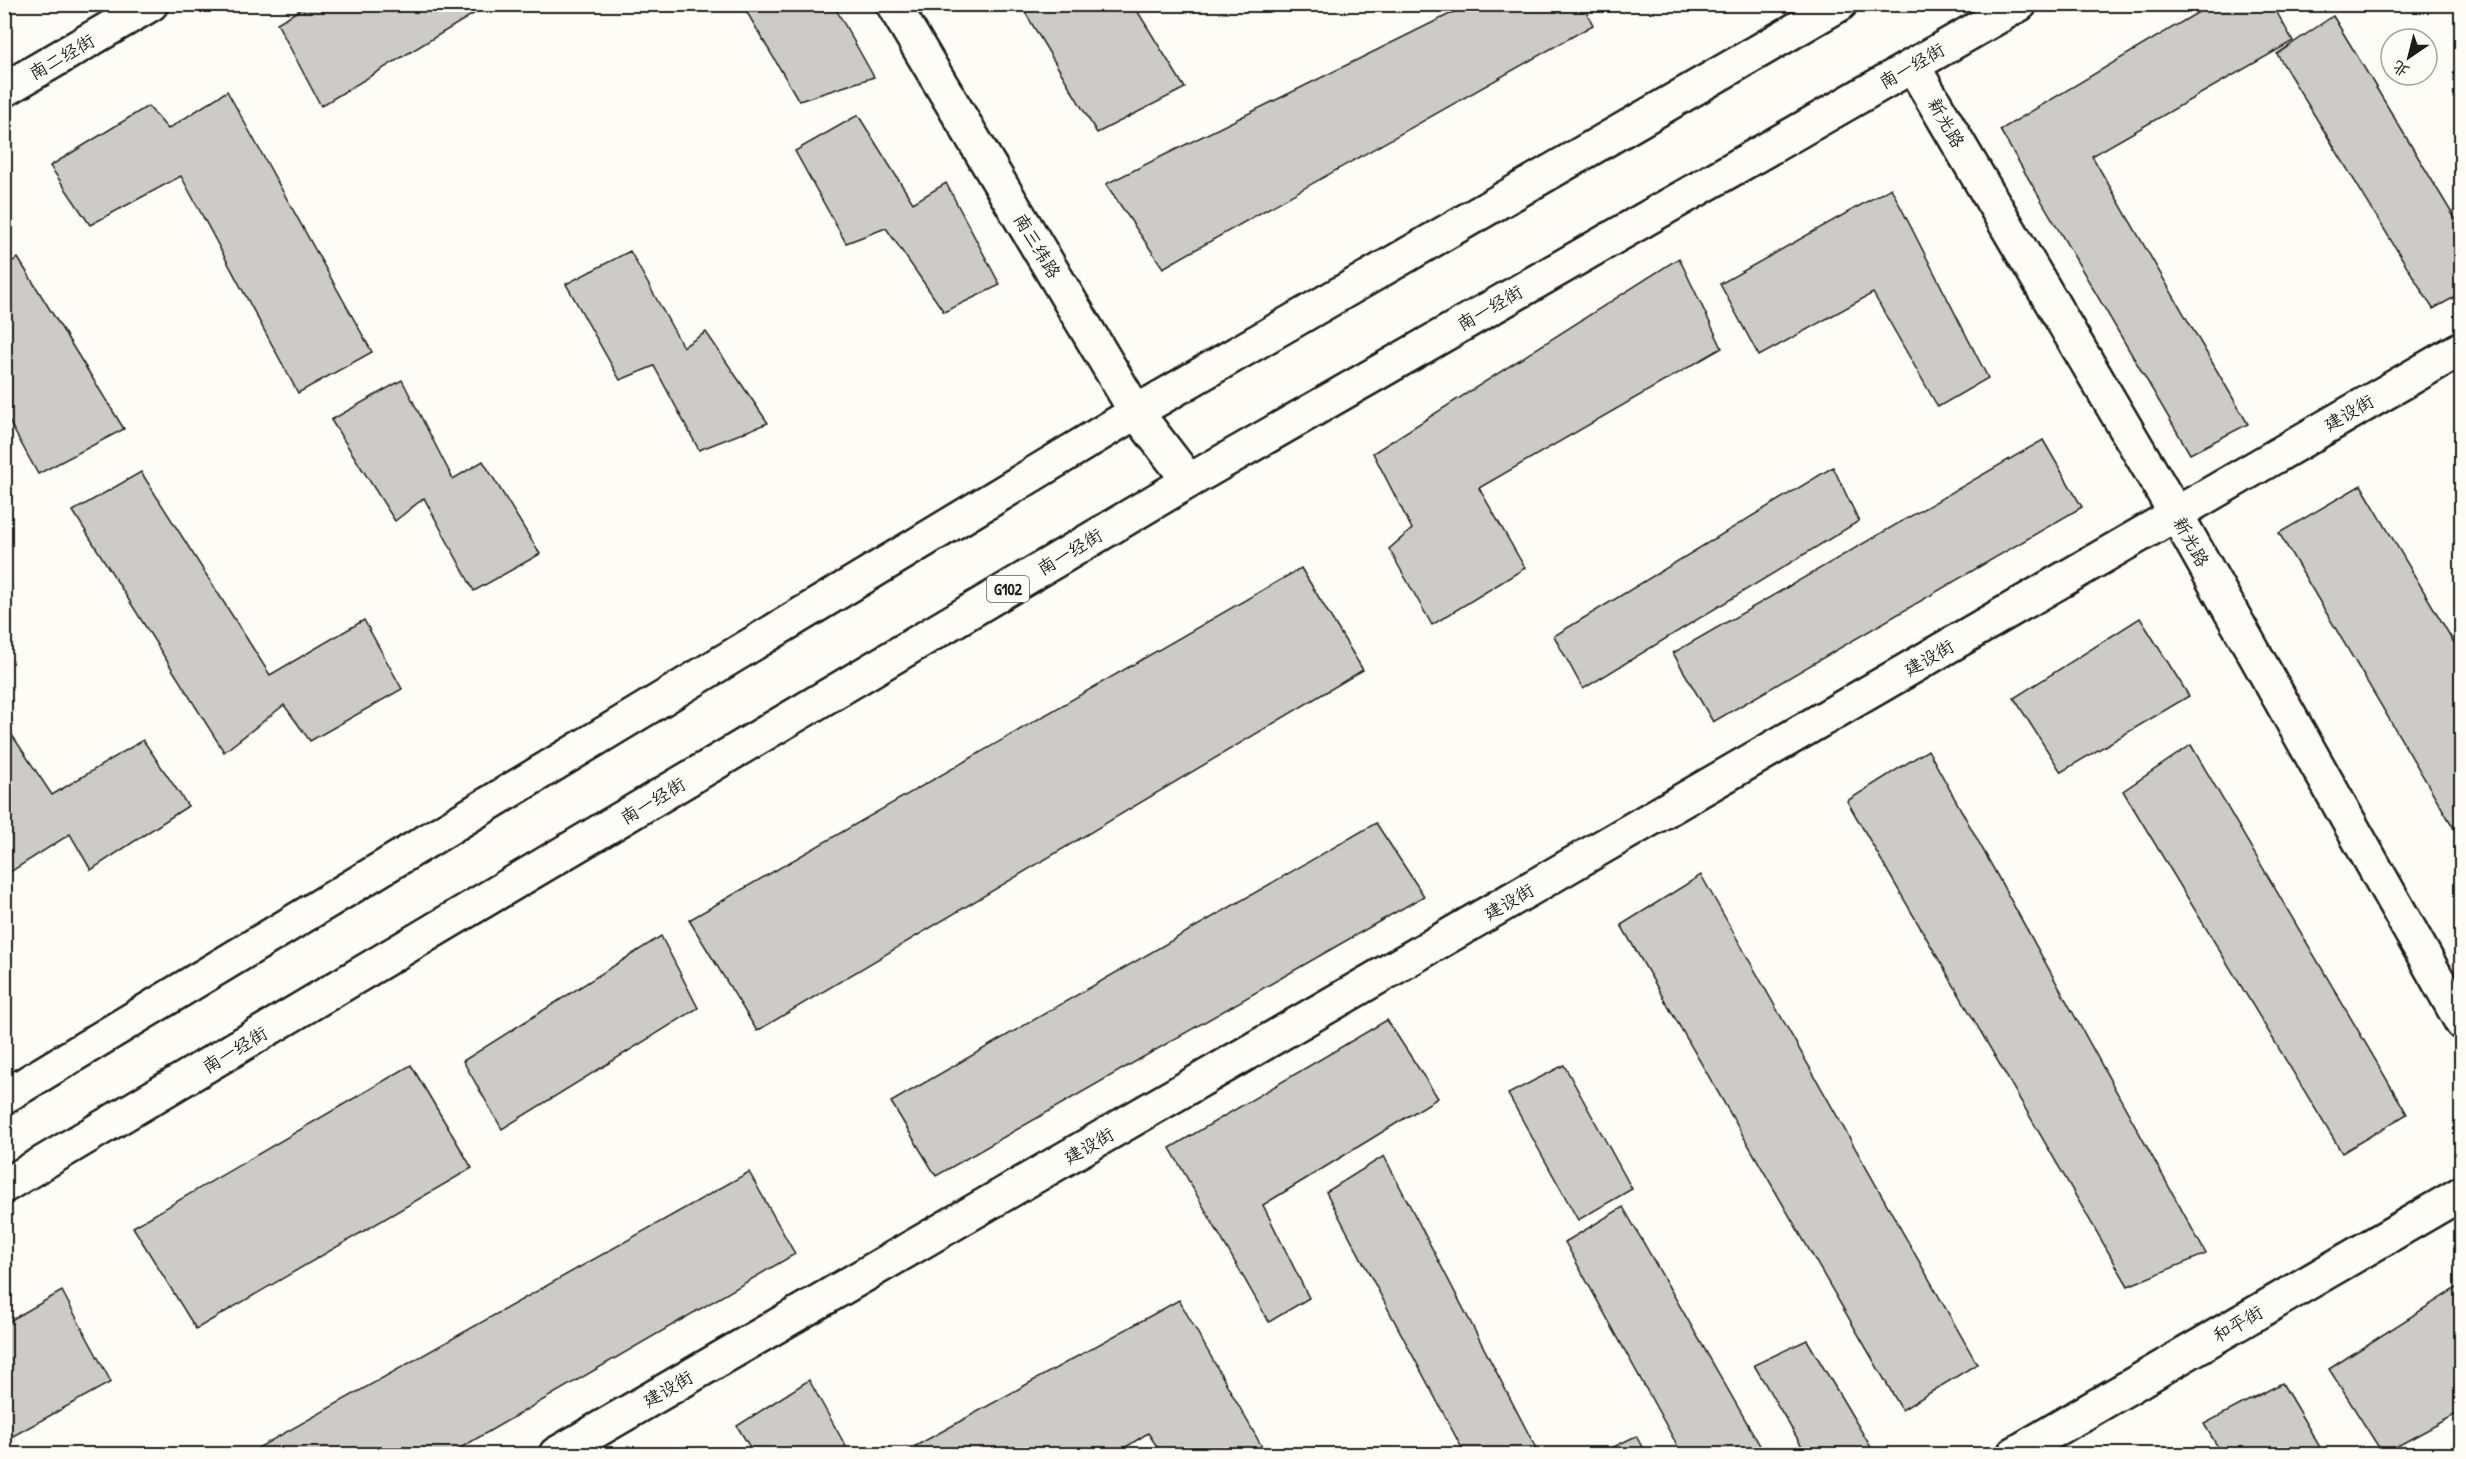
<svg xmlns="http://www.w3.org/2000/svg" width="2466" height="1459" viewBox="0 0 2466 1459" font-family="'Patrick Hand','LXGW WenKai TC',sans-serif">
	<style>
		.building { fill: #cccbc8; stroke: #1c1c1c; stroke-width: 1.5 }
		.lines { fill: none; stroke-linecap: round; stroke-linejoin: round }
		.minor-casing { stroke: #1c1c1c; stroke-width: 38 }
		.highway-casing { stroke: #1c1c1c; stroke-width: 38 }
		.minor { stroke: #fdfcf7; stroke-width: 33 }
		.highway { stroke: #fdfcf7; stroke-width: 33 }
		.labels { text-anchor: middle; stroke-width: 6; stroke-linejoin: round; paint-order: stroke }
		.shield { fill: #fdfcf7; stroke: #605f5e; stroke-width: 1.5 }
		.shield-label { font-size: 16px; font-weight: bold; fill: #1c1c1c }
		.street-label { font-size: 18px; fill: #1c1c1c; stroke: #fdfcf7 }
	</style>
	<rect width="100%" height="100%" fill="#fdfcf7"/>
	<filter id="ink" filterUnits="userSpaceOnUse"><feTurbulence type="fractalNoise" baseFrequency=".0167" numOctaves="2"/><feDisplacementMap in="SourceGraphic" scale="12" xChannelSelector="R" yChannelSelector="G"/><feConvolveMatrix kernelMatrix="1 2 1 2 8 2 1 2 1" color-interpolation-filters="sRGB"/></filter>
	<g filter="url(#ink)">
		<g class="building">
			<path d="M310 4H490L321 106 277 23Z"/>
			<path d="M742 4H833L874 77 799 101Z"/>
			<path d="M1020 4H1133L1185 88 1097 133Z"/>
			<path d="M1470 4H1582L1593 25 1163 268 1106 184Z"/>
			<path d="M2212 4H2272L2293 41 2092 156 2248 424 2190 454 2000 130Z"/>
			<path d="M2333 16 2462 230V293L2433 309 2277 54Z"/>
			<path d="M227 91 372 352 298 393 181 176 90 225 50 166 148 106 168 129Z"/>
			<path d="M858 115 913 203 946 183 1000 285 944 312 886 228 846 243 795 151Z"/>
			<path d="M1891 188 1988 378 1938 407 1873 293 1759 356 1720 284Z"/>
			<path d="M630 251 683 347 706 332 768 423 699 450 654 366 620 380 566 284Z"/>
			<path d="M18 258 124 429 38 474 4 412V266Z"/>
			<path d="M1679 258 1722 348 1479 488 1525 568 1432 625 1389 549 1412 529 1373 453Z"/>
			<path d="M402 380 453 479 483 461 540 554 474 591 424 498 395 521 331 420Z"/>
			<path d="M2043 440 2082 507 1713 722 1673 653Z"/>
			<path d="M1833 467 1859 521 1583 689 1554 636Z"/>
			<path d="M141 472 270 675 364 620 402 689 310 741 284 705 224 752 73 511Z"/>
			<path d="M2361 485 2462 656V842L2279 533Z"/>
			<path d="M1301 568 1363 670 757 1031 689 920Z"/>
			<path d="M2140 618 2189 696 2061 772 2014 698Z"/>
			<path d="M4 723 52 795 143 740 188 806 91 870 70 834 4 876Z"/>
			<path d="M2191 745 2407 1114 2342 1153 2123 791Z"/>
			<path d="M1928 750 2206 1254 2128 1286 1847 801Z"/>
			<path d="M1376 823 1424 896 936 1176 891 1102Z"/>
			<path d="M1701 875 1977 1364 1902 1410 1621 925Z"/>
			<path d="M661 936 698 1008 502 1129 463 1061Z"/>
			<path d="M1387 1020 1438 1098 1263 1205 1309 1298 1269 1322 1170 1148Z"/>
			<path d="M411 1065 472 1168 196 1329 133 1227Z"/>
			<path d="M1564 1065 1632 1189 1578 1220 1508 1094Z"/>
			<path d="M1384 1156 1539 1454H1465L1326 1192Z"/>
			<path d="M749 1172 795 1254 450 1454H247Z"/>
			<path d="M1623 1207 1762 1449 1751 1454H1682L1565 1242Z"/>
			<path d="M2462 1284V1411L2383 1454 2329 1369Z"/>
			<path d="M62 1291 111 1382 4 1441V1324Z"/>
			<path d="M1179 1300 1266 1454H1162L1148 1433 1115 1454H901Z"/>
			<path d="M1807 1340 1875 1454H1792L1803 1448 1754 1365Z"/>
			<path d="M809 1380 850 1454H754L737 1426Z"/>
			<path d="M2282 1383 2324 1454H2222L2204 1424Z"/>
			<path d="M1636 1436 1646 1454H1599Z"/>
		</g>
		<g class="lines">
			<g class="minor-casing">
				<g id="minor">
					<path d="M893 4 1136 412 1189 481"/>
					<path d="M1913 66 2176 514 2462 1023"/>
					<path d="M4 90 151 4"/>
					<path d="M556 1454 2462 348"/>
					<path d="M2014 1454 2462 1193"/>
				</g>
			</g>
			<g class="highway-casing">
				<g id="highway">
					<path d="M4 1097 1136 412 1840 4"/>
					<path d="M4 1186 1189 481 2020 4"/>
				</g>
			</g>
			<use href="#minor" class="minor"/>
			<use href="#highway" class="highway"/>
		</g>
	</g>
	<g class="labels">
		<rect class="shield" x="987" y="576" width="42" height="26" rx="4.5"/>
		<g class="shield-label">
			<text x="1008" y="595">G102</text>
		</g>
		<g class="street-label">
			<text transform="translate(62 57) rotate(-30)" y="6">南二经街</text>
			<text transform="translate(1912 66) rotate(-30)" y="6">南一经街</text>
			<text transform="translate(1946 123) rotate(60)" y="6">新光路</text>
			<text transform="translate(1037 246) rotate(59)" y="6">南三纬路</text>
			<text transform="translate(1490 308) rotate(-30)" y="6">南一经街</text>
			<text transform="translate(2349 413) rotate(-30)" y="6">建设街</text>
			<text transform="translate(2191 542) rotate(61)" y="6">新光路</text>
			<text transform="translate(1070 552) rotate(-31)" y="6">南一经街</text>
			<text transform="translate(1929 658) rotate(-30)" y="6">建设街</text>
			<text transform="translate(653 801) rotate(-31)" y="6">南一经街</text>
			<text transform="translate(1509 902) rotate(-30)" y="6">建设街</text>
			<text transform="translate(235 1050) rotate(-31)" y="6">南一经街</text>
			<text transform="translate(1089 1146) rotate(-30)" y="6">建设街</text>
			<text transform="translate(2238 1324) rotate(-30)" y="6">和平街</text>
			<text transform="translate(668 1389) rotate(-30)" y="6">建设街</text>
		</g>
	</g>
	<rect width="2466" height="1459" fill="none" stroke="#fdfcf7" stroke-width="24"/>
	<rect x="12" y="12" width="2442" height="1435" fill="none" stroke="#1c1c1c" stroke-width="2" filter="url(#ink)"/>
	<g transform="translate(2409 57) rotate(215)"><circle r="28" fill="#fdfcf7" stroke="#a3a29f" stroke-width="1.5"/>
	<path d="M0-4.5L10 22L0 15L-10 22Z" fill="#1c1c1c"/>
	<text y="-9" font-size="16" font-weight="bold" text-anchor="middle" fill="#1c1c1c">北</text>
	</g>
</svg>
